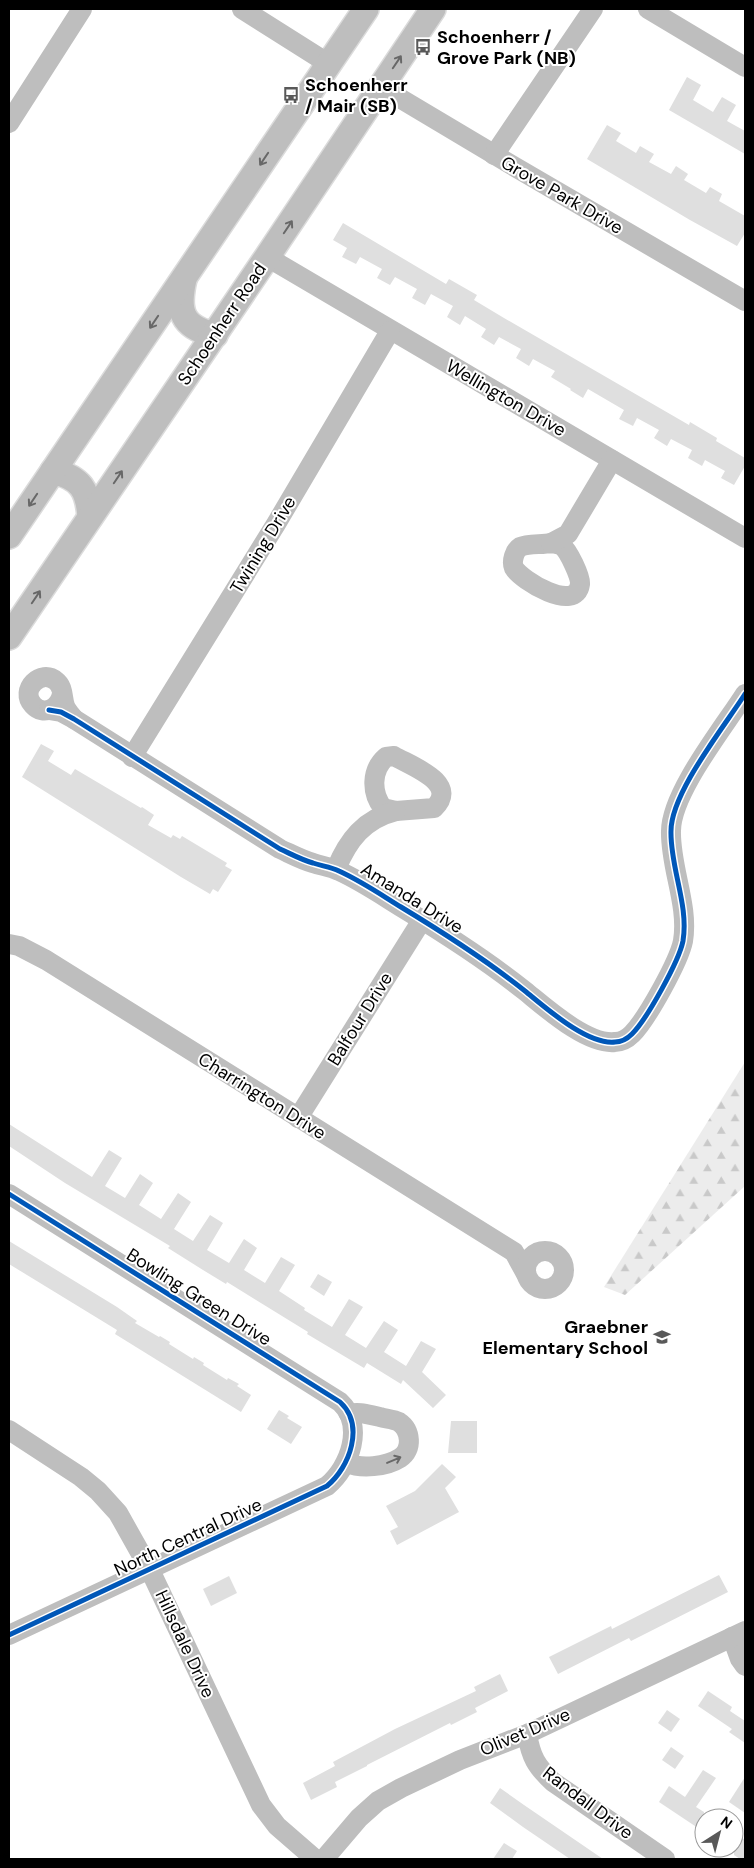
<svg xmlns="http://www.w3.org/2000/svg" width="754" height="1868" viewBox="0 0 754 1868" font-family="'DM Sans',sans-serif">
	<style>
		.forest { fill: url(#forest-firs) }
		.building { fill: #dfdfdf }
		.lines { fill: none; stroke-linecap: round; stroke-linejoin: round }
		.major-casing { stroke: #dbdbdb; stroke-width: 28 }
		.minor { stroke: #bebebe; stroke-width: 20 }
		.major { stroke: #bebebe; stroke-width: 25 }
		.cycleway-casing { stroke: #fff; stroke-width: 8 }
		.cycleway { stroke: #0057b8; stroke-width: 5 }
		.oneway { stroke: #686868 }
		.labels { text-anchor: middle; stroke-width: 4; stroke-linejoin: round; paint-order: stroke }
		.poi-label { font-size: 18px; font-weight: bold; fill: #000; stroke: #fff; text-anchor: start }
		.street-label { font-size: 18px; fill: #000; stroke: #fff }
	</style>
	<defs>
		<pattern id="forest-firs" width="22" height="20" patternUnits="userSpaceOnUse" patternTransform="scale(1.25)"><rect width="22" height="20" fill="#ececec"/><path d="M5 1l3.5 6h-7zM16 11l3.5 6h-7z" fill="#c9c9c9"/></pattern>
	</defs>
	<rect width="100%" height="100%" fill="#fff"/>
	<path class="forest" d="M745 1062V1186L625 1295 604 1287Z"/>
	<g class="building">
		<path d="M687 77 701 85 693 100 713 112 722 97 736 105 727 121 745 131V154L669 110Z"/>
		<path d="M607 125 621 133 616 141 636 153 640 146 654 154 649 162 671 174 676 166 688 174 684 180 706 193 710 187 722 194 719 201 745 216V233L737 246 690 220 587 159Z"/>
		<path d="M343 223 446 284 449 279 477 295 474 300 504 318 689 425 690 422 717 438 716 441 745 458V466L734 485 721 478 725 471 705 460 702 466 688 458 692 450 671 439 667 446 654 438 659 430 637 418 633 426 619 419 624 410 588 389 583 398 570 390 571 389 551 377 555 371 533 359 529 366 516 358 521 349 499 337 494 345 481 337 486 329 465 316 460 325 447 317 453 306 431 294 425 305 412 298 417 289 395 277 390 285 377 278 382 269 360 257 356 264 342 257 347 248 333 240Z"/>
		<path d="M41 744 54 751 48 761 71 775 75 769 141 808 142 807 154 815 148 825 171 838 173 835 180 839 182 836 227 863 225 866 232 870 218 892 213 889 210 894 181 877 22 777Z"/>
		<path d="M9 1124 92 1177 109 1150 122 1158 105 1186 125 1198 140 1174 153 1183 139 1205 161 1219 178 1193 191 1202 174 1229 193 1241 210 1215 223 1223 207 1250 229 1263 244 1239 257 1248 244 1270 265 1283 281 1257 295 1265 279 1291 305 1308 304 1310 332 1327 349 1299 363 1307 345 1335 366 1348 384 1321 398 1330 384 1352 406 1366 421 1341 436 1349 422 1372 446 1395 433 1408 403 1380 401 1384 367 1363 364 1368 307 1334 308 1332 227 1282 226 1284 203 1270 168 1248 170 1246 65 1183 9 1146Z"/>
		<path d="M9 1241 117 1307 137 1321 135 1323 159 1337 160 1336 170 1342 169 1344 193 1359 194 1357 204 1363 203 1365 227 1380 228 1378 239 1384 237 1386 251 1395 241 1412 115 1334 117 1330 9 1264Z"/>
		<path d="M318 1274 332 1282 324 1296 310 1287Z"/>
		<path d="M279 1410 289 1416 287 1418 302 1427 291 1444 267 1429Z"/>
		<path d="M451 1421H477V1453H448Z"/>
		<path d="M442 1464 456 1477 445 1488 459 1512 397 1545 390 1531 398 1527 386 1506 415 1491Z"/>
		<path d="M719 1575 728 1592 631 1641 629 1638 558 1674 549 1657 611 1626 612 1629Z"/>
		<path d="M229 1576 237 1593 211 1606 203 1589Z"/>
		<path d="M500 1674 508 1691 475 1708 477 1712 451 1725 450 1723 367 1765V1766L335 1782 337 1787 311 1800 303 1783 335 1766 333 1762 395 1729 476 1691 474 1687Z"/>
		<path d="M708 1691 732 1707 730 1711 745 1721V1743L729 1732 732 1729 698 1706Z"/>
		<path d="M667 1710 680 1719 671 1732 658 1723Z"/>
		<path d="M671 1747 684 1756 675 1769 662 1760Z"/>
		<path d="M703 1770 716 1778 696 1807 704 1812V1832L659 1802 669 1786 685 1797Z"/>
		<path d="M745 1777V1813L729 1802Z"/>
		<path d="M500 1788 524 1805 603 1859H570L523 1827 490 1803Z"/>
		<path d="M734 1832 745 1840V1859H740L734 1855Z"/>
		<path d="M504 1843 517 1851 512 1859H493Z"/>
	</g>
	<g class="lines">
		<g class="major-casing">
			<g id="major">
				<path d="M184 279C177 311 181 327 215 335"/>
				<path d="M53 471C81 478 88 490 90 517"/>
				<path d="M9 536 366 9"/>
				<path d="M9 637 267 257 433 9"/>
			</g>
		</g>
		<g class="minor">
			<path d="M242 9 329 64"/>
			<path d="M648 9 745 67"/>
			<path d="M381 87 510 164 745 301"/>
			<path d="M9 123 82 9"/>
			<path d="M494 155 593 9"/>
			<path d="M267 257 745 538"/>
			<path d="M551 543C555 544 559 544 562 546 568 550 581 577 580 584 576 614 521 580 514 568 511 561 515 550 520 547 528 543 542 545 551 543Z"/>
			<path d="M551 543 568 534 612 460"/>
			<path d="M62 694C59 708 44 717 33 705 19 690 41 668 56 681 64 687 62 698 65 706 67 711 71 715 74 719"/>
			<path d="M49 710 61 712 74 719 280 849C291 854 302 860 313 863 322 866 331 867 339 871 361 881 380 894 401 907 444 933 485 959 525 991 546 1008 587 1045 615 1042 622 1042 628 1038 632 1034 647 1019 679 961 683 941 689 905 670 867 671 831 671 793 724 727 745 694"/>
			<path d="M394 756C411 766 460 783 434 808L396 811 383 808C371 793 371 770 386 757Z"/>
			<path d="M132 757 276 524 390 331"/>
			<path d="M336 869C348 840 364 819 396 811"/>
			<path d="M9 944 19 946 46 960 514 1252 526 1274"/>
			<path d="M298 1118 422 920"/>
			<path d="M9 1194 340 1402C365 1425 350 1467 327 1486L9 1635"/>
			<circle cx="545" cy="1270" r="19"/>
			<path d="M9 1430 81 1477 98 1491 118 1513 150 1570 261 1805 277 1826 315 1859"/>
			<path d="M347 1463C361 1469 386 1467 400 1458 413 1450 411 1430 399 1422 393 1419 386 1419 380 1417 369 1415 360 1411 349 1414"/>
			<path d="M732 1637 740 1659 745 1666"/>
			<path d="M527 1734C531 1757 536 1766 553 1782L665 1859"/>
			<path d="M324 1859 359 1818 378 1801 401 1788 460 1760 527 1734 745 1631"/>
		</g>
		<use href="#major" class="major"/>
		<g class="cycleway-casing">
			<g id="cycleway">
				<path d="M49 710 61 712 74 719 280 849C291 854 302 860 313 863 322 866 331 867 339 871 361 881 380 894 401 907 444 933 485 959 525 991 546 1008 587 1045 615 1042 622 1042 628 1038 632 1034 647 1019 679 961 683 941 689 905 670 867 671 831 671 793 724 727 745 694"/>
				<path d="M9 1194 340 1402C365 1425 350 1467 327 1486L9 1635"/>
			</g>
		</g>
		<use href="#cycleway" class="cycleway"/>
	</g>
	<defs><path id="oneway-shaft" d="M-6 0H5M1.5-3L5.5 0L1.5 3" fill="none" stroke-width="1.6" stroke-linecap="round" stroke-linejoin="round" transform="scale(1.25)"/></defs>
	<g class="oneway">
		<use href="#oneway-shaft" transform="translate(397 62) rotate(-56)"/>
		<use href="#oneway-shaft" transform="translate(264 159) rotate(124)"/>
		<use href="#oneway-shaft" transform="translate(288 227) rotate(-56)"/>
		<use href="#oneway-shaft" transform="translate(154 322) rotate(124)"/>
		<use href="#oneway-shaft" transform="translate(118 477) rotate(-56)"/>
		<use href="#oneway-shaft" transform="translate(33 500) rotate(124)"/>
		<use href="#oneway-shaft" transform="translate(36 597) rotate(-56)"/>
		<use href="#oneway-shaft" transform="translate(394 1460) rotate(-23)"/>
	</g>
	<defs>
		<g id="bus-bare" transform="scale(1.35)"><path d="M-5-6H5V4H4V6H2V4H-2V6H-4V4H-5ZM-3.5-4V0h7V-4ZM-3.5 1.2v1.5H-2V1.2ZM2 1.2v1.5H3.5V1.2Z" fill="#595959" stroke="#fff" stroke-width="2.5" paint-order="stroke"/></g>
		<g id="school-bare" transform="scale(1.35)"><path d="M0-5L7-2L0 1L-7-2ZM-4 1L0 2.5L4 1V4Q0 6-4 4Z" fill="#595959" stroke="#fff" stroke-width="2.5" paint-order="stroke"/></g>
	</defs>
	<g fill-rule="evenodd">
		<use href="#bus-bare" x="423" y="47"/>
		<use href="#bus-bare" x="291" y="95"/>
		<use href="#school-bare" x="662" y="1337"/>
	</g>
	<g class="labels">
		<g class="poi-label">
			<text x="437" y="43">Schoenherr /<tspan x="437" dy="21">Grove Park (NB)</tspan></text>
			<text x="305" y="91">Schoenherr<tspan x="305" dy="21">/ Mair (SB)</tspan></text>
			<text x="648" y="1333" text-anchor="end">Graebner<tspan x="648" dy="21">Elementary School</tspan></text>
		</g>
		<g class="street-label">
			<text transform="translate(562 195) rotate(30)" y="6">Grove Park Drive</text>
			<text transform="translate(222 324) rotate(-56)" y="6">Schoenherr Road</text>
			<text transform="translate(506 398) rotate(30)" y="6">Wellington Drive</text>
			<text transform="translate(263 545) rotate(-59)" y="6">Twining Drive</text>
			<text transform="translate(412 898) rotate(32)" y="6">Amanda Drive</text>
			<text transform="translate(360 1019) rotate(-58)" y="6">Balfour Drive</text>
			<text transform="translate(262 1096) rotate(32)" y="6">Charrington Drive</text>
			<text transform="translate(199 1297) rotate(32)" y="6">Bowling Green Drive</text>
			<text transform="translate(188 1537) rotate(-25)" y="6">North Central Drive</text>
			<text transform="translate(185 1644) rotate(65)" y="6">Hillsdale Drive</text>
			<text transform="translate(525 1732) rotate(-23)" y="6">Olivet Drive</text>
			<text transform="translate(588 1803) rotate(37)" y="6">Randall Drive</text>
		</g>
	</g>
	<rect width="754" height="1868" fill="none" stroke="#000000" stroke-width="20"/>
	<g transform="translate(719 1833) rotate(36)"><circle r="24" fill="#ffffff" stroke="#999999"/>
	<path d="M0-4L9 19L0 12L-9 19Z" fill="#595959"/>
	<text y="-8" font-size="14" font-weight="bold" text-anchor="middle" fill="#000000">N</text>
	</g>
</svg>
